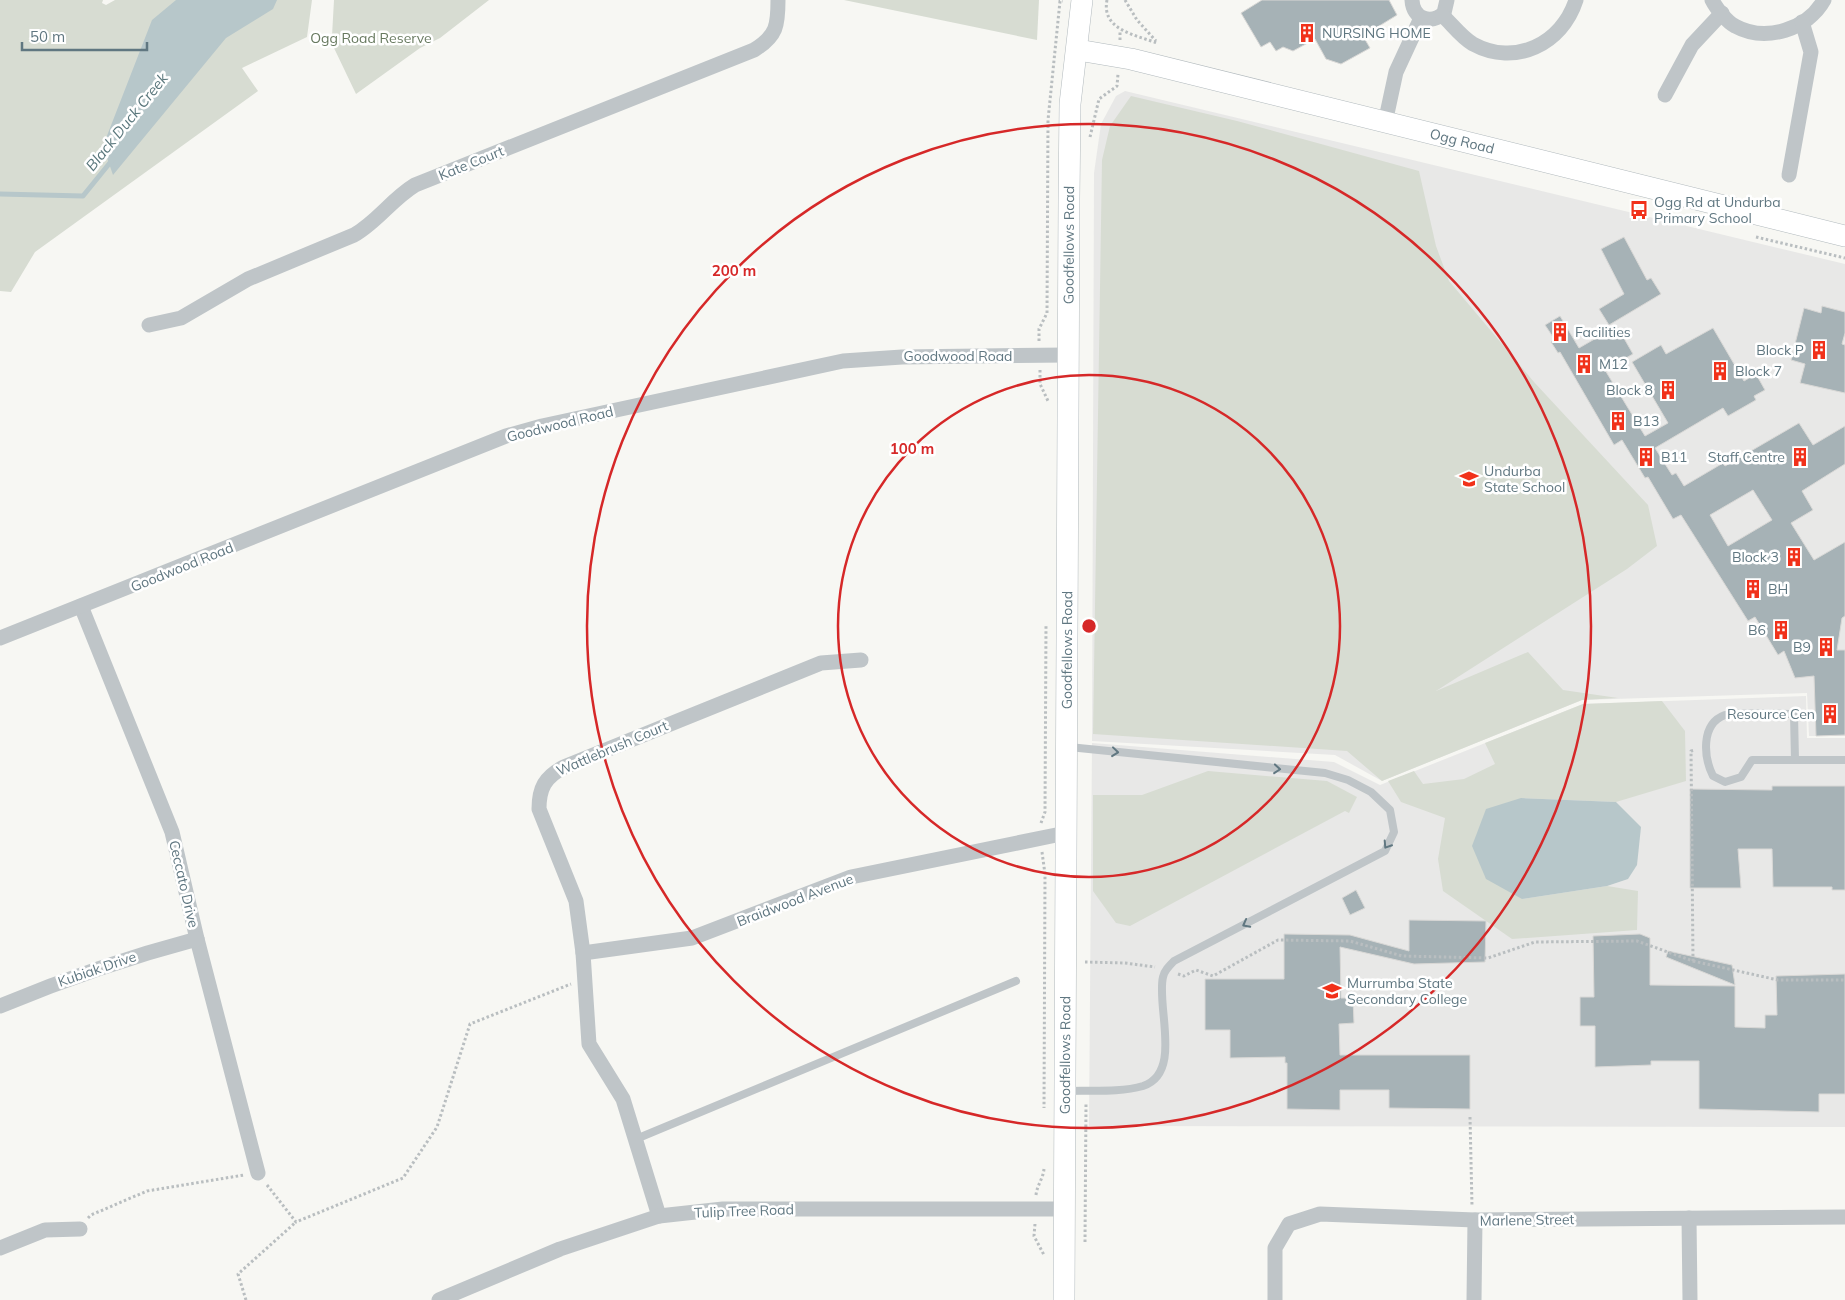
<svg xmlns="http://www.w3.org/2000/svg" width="1845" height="1300" viewBox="0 0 1845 1300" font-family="Mulish,sans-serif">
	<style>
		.built { fill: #e8e8e7 }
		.green { fill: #d7dcd2 }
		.water { fill: #b7c7ca }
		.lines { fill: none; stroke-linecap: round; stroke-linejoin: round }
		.stream { stroke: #b7c7ca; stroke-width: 5 }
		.building { fill: #a6b2b6; stroke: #d9d8d6; fill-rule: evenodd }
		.secondary-casing { stroke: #b1b9bd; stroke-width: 22 }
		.path { stroke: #b9bec0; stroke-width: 3; stroke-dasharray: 2.5 2.5; stroke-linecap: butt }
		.lane { stroke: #bfc5c8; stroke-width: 8 }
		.street { stroke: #bfc5c8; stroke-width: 15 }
		.secondary { stroke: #fff; stroke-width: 21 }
		.oneway { stroke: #607781 }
		.ring { fill: none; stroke: #d62828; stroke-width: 2.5 }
		.labels { text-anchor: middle; stroke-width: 5; stroke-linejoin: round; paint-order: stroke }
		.poi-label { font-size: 14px; fill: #607781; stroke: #fff; text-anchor: start }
		.park-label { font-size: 14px; fill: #67795f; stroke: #fff }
		.street-label { font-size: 14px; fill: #607781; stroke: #fff }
		.water-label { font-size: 15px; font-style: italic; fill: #5a777c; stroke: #fff }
		.centre { fill: #d62828; stroke: #fff; stroke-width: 2.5 }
		.ring-label { font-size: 15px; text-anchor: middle; font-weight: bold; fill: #d62828; stroke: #fff; stroke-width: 5; stroke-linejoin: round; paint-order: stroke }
	</style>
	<rect width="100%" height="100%" fill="#f7f7f3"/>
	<g class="built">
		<path d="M1125 91 1845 264V736H1809L1807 693 1582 700 1382 781 1335 755 1092 741 1094 173 1101 124 1116 96Z"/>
		<path d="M1806 696 1807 738H1845V1127L1089 1126 1092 743 1334 762 1380 785 1583 704Z"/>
	</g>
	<g class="green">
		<path d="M0 0H103L102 3 106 5 115 0H312L307 37 242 68 258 91 35 252 11 292 0 291Z"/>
		<path d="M334 0H489L440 38 420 48 356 94 334 48V38L332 36Z"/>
		<path d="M844 0H1039L1037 40Z"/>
		<path d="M1131 96 1237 121 1419 171 1436 246 1449 281 1534 382 1648 505 1657 546 1627 569 1436 691 1528 652 1563 690 1618 698 1582 700 1382 781 1347 751 1093 734 1102 160 1110 126Z"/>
		<path d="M1662 701 1685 731 1686 781 1616 802 1521 798 1522 899 1607 886 1638 891 1637 930 1512 939 1443 891 1438 859 1445 818 1401 802 1388 781 1414 771 1423 784 1464 779 1495 764 1485 743 1583 704Z"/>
		<path d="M1208 771 1327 781 1357 797 1349 813 1345 811 1130 926 1116 923 1093 891V795H1142Z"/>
	</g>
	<g class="water">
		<path d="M176 0H277L273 9 226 38 113 175 103 146 152 20Z"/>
		<path d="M1521 798 1616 802 1641 827 1637 865 1628 879 1607 886 1522 899 1486 879 1472 846 1486 809Z"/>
	</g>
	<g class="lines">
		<path class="stream" d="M0 194 83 196 113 159"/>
	</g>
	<g class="building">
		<path d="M1262 0H1389L1397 15 1363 36 1370 48 1341 64 1326 59 1315 39 1293 51 1283 47 1276 51 1270 42 1261 47 1241 13Z"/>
		<path d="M1624 237 1647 280 1651 278 1661 294 1609 325 1599 309 1624 294 1601 249Z"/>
		<path d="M1822 306 1845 312V333L1842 344 1845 345V393L1800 383 1805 364 1791 360 1804 308 1821 313Z"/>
		<path d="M1560 316 1579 348 1617 326 1633 354 1605 370 1645 436 1668 423 1632 362 1661 345 1666 354 1713 328 1744 381 1756 374 1765 390 1754 396 1756 400 1728 416 1723 408 1655 448 1672 475 1676 473 1684 486 1723 463 1725 466 1799 423 1813 445 1845 426V464L1802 491 1813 510 1791 523 1814 560 1845 542V616L1842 618 1837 650H1845V735L1816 736 1814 676 1795 678 1784 651 1778 655 1755 617 1748 621 1681 515 1673 519 1648 477 1645 478 1622 440 1614 445 1560 352 1558 353 1551 342 1555 340 1545 325ZM1753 490 1772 520 1728 546 1710 515Z"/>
		<path d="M1772 786H1845V890H1832V887H1773L1772 849H1738L1741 888H1690V789L1772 790Z"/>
		<path d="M1356 890 1365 908 1350 915 1342 898Z"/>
		<path d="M1409 920 1486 921 1485 962 1414 964 1340 947 1341 998H1353L1354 1023 1339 1024 1340 1055H1470V1109L1389 1108V1090H1340V1110L1287 1109V1063H1285V1057L1230 1058V1030H1205V979H1284V934L1350 935 1409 951Z"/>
		<path d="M1640 934 1650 938V985L1735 986V1027L1765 1028V1015H1777L1776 976 1845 974V1094H1819V1112L1699 1109V1061H1651V1065L1595 1067V1026H1580V997H1594L1593 936Z"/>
		<path d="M1668 951 1732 965 1735 985 1666 957Z"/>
	</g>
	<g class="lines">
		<g class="secondary-casing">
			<g id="secondary">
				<path id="s1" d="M1078 50 1131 59 1845 236"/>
				<path id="s2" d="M1064 1300 1069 199 1070 104 1082 0"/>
			</g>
		</g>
		<g class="path">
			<path d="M1107 0C1101 30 1136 35 1157 43"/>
			<path d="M1125 0 1137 20 1156 41"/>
			<path d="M1120 40V30"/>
			<path d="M1090 137 1099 99 1117 86 1118 74"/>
			<path d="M1756 237 1845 258"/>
			<path d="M1039 341V329L1047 313 1048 120 1060 1H1063"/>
			<path d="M1040 370V384L1048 401"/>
			<path d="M1041 823 1045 812 1046 625"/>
			<path d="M1042 852 1045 874 1044 1108"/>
			<path d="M1693 961 1778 980H1845"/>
			<path d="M1085 962 1125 963 1155 967"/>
			<path d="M1178 974 1184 976 1196 970 1213 976 1278 940 1350 941 1402 956 1488 958 1535 942 1637 941 1693 961 1691 751 1695 750"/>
			<path d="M1470 1117 1472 1206"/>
			<path d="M267 1185 296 1222 403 1178 437 1127 470 1024 571 984"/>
			<path d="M1036 1195C1037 1185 1043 1179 1044 1169"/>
			<path d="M88 1218 91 1215 147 1191 244 1175"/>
			<path d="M1035 1224 1034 1236 1044 1255"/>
			<path d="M1085 1242 1086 1103"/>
			<path d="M246 1300 238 1274 296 1222"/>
		</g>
		<g class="lane">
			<path d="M1795 760 1794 714C1782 714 1733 712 1725 715 1700 724 1704 758 1713 776L1725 782 1741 777 1752 760H1845"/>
			<path d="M1066 1091C1090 1090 1119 1093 1143 1086 1183 1073 1156 1006 1163 977 1164 971 1169 966 1174 961L1385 851 1394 832 1390 810 1371 792 1348 780 1325 773 1069 747"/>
			<path d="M636 1139 1016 981"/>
		</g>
		<g class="street">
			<path d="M1412 0C1413 19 1431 25 1444 13L1447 0"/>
			<path d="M1712 0C1716 8 1727 22 1735 26 1766 43 1808 29 1824 0"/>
			<path d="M1442 15C1452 24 1461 37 1473 44 1515 67 1562 44 1576 0"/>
			<path d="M1665 95 1692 45 1722 13"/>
			<path d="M1385 123 1396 72 1421 18"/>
			<path d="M1789 175 1811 52 1802 22"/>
			<path d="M149 325 181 318 248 279 354 235C377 222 392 199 415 185L754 50C777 36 778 25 778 0"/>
			<path d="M81 606 172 832 197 939 258 1173"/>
			<path d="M0 638 506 436 542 426 843 361 902 357 1067 355"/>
			<path d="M583 953 692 938 851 877 1066 833"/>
			<path d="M0 1006C65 979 129 957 197 939"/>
			<path d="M659 1216 623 1099 589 1044 583 953 576 901 539 809C539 788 545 777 564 767L821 663 861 660"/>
			<path d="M1689 1218 1690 1300"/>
			<path d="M0 1248 45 1230 80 1229"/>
			<path d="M439 1300 560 1249 659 1216 723 1209H1064"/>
			<path d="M1275 1300V1248L1289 1224 1320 1214 1475 1220 1845 1217"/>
			<path d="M1474 1300 1475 1220"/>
		</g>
		<use href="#secondary" class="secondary"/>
	</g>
	<defs><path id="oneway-chevron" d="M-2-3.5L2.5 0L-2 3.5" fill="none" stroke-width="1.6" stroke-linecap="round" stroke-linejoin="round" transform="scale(1.25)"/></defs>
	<g class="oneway">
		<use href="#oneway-chevron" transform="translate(1115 752) rotate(6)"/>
		<use href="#oneway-chevron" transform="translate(1277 769) rotate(5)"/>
		<use href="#oneway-chevron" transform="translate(1387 845) rotate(123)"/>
		<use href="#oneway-chevron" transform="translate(1246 924) rotate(152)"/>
	</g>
	<g class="ring">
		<circle cx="1089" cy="626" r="251"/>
		<circle cx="1089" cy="626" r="502"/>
	</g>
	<defs>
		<g id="building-bare" transform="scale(1.5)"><path d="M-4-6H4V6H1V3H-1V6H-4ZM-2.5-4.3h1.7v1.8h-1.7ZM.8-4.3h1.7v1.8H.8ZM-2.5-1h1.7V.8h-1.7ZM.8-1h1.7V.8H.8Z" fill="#f1311a" stroke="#fff" stroke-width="2.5" paint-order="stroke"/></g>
		<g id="bus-bare" transform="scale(1.5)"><path d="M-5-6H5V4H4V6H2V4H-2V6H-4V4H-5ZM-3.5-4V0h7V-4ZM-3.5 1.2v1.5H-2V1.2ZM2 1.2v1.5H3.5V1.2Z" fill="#f1311a" stroke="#fff" stroke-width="2.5" paint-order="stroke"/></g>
		<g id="school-bare" transform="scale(1.5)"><path d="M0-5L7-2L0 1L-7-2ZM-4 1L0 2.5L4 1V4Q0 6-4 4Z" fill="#f1311a" stroke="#fff" stroke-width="2.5" paint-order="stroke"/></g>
		<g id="university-bare" transform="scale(1.5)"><path d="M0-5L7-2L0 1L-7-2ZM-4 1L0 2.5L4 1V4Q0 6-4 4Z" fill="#f1311a" stroke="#fff" stroke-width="2.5" paint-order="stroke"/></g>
	</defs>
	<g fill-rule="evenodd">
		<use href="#building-bare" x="1307" y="33"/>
		<use href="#bus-bare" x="1639" y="210"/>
		<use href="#building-bare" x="1560" y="332"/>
		<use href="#building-bare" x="1819" y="350"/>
		<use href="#building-bare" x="1584" y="364"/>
		<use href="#building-bare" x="1720" y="371"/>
		<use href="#building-bare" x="1668" y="390"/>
		<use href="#building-bare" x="1618" y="421"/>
		<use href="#building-bare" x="1646" y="457"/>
		<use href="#building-bare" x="1800" y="457"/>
		<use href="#school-bare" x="1469" y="479"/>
		<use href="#building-bare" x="1794" y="557"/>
		<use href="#building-bare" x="1753" y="589"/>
		<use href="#building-bare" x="1781" y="630"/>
		<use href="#building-bare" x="1826" y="647"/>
		<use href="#building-bare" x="1830" y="714"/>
		<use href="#university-bare" x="1332" y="991"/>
	</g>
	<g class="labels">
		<g class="poi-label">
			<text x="1322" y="38">NURSING HOME</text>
			<text x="1654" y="207">Ogg Rd at Undurba<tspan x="1654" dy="16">Primary School</tspan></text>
			<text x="1575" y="337">Facilities</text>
			<text x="1804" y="355" text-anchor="end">Block P</text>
			<text x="1599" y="369">M12</text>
			<text x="1735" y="376">Block 7</text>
			<text x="1653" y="395" text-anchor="end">Block 8</text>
			<text x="1633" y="426">B13</text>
			<text x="1661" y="462">B11</text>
			<text x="1785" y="462" text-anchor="end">Staff Centre</text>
			<text x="1484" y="476">Undurba<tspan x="1484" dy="16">State School</tspan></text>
			<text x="1779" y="562" text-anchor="end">Block 3</text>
			<text x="1768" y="594">BH</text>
			<text x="1766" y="635" text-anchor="end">B6</text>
			<text x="1811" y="652" text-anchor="end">B9</text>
			<text x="1815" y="719" text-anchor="end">Resource Cen</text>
			<text x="1347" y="988">Murrumba State<tspan x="1347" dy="16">Secondary College</tspan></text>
		</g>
		<g class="park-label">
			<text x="371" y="43">Ogg Road Reserve</text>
		</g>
		<g class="street-label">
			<text dy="5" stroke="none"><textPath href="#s1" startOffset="395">Ogg Road</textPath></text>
			<text transform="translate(471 163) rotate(-22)" y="5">Kate Court</text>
			<text dy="5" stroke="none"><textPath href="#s2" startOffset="1055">Goodfellows Road</textPath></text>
			<text x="958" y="361">Goodwood Road</text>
			<text transform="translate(560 424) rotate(-14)" y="5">Goodwood Road</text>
			<text transform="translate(182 567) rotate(-22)" y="5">Goodwood Road</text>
			<text dy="5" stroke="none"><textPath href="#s2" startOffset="650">Goodfellows Road</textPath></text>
			<text transform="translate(612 748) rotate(-23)" y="5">Wattlebrush Court</text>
			<text transform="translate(184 884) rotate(77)" y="5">Ceccato Drive</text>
			<text transform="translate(795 900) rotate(-21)" y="5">Braidwood Avenue</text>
			<text transform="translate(97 969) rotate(-19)" y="5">Kubiak Drive</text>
			<text dy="5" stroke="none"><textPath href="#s2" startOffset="245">Goodfellows Road</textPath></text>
			<text transform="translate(744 1211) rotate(-2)" y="5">Tulip Tree Road</text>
			<text transform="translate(1527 1220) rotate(-1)" y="5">Marlene Street</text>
		</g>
		<g class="water-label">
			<text transform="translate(127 122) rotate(-51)" y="5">Black Duck Creek</text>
		</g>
	</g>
	<circle cx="1089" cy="626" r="8" class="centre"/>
	<g class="ring-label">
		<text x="734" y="276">200 m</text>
		<text x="912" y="454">100 m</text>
	</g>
	<path d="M22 42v8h125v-8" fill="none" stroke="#607781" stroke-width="2.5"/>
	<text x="30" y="42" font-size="15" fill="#607781" stroke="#ffffff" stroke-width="4" paint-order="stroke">50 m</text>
</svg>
